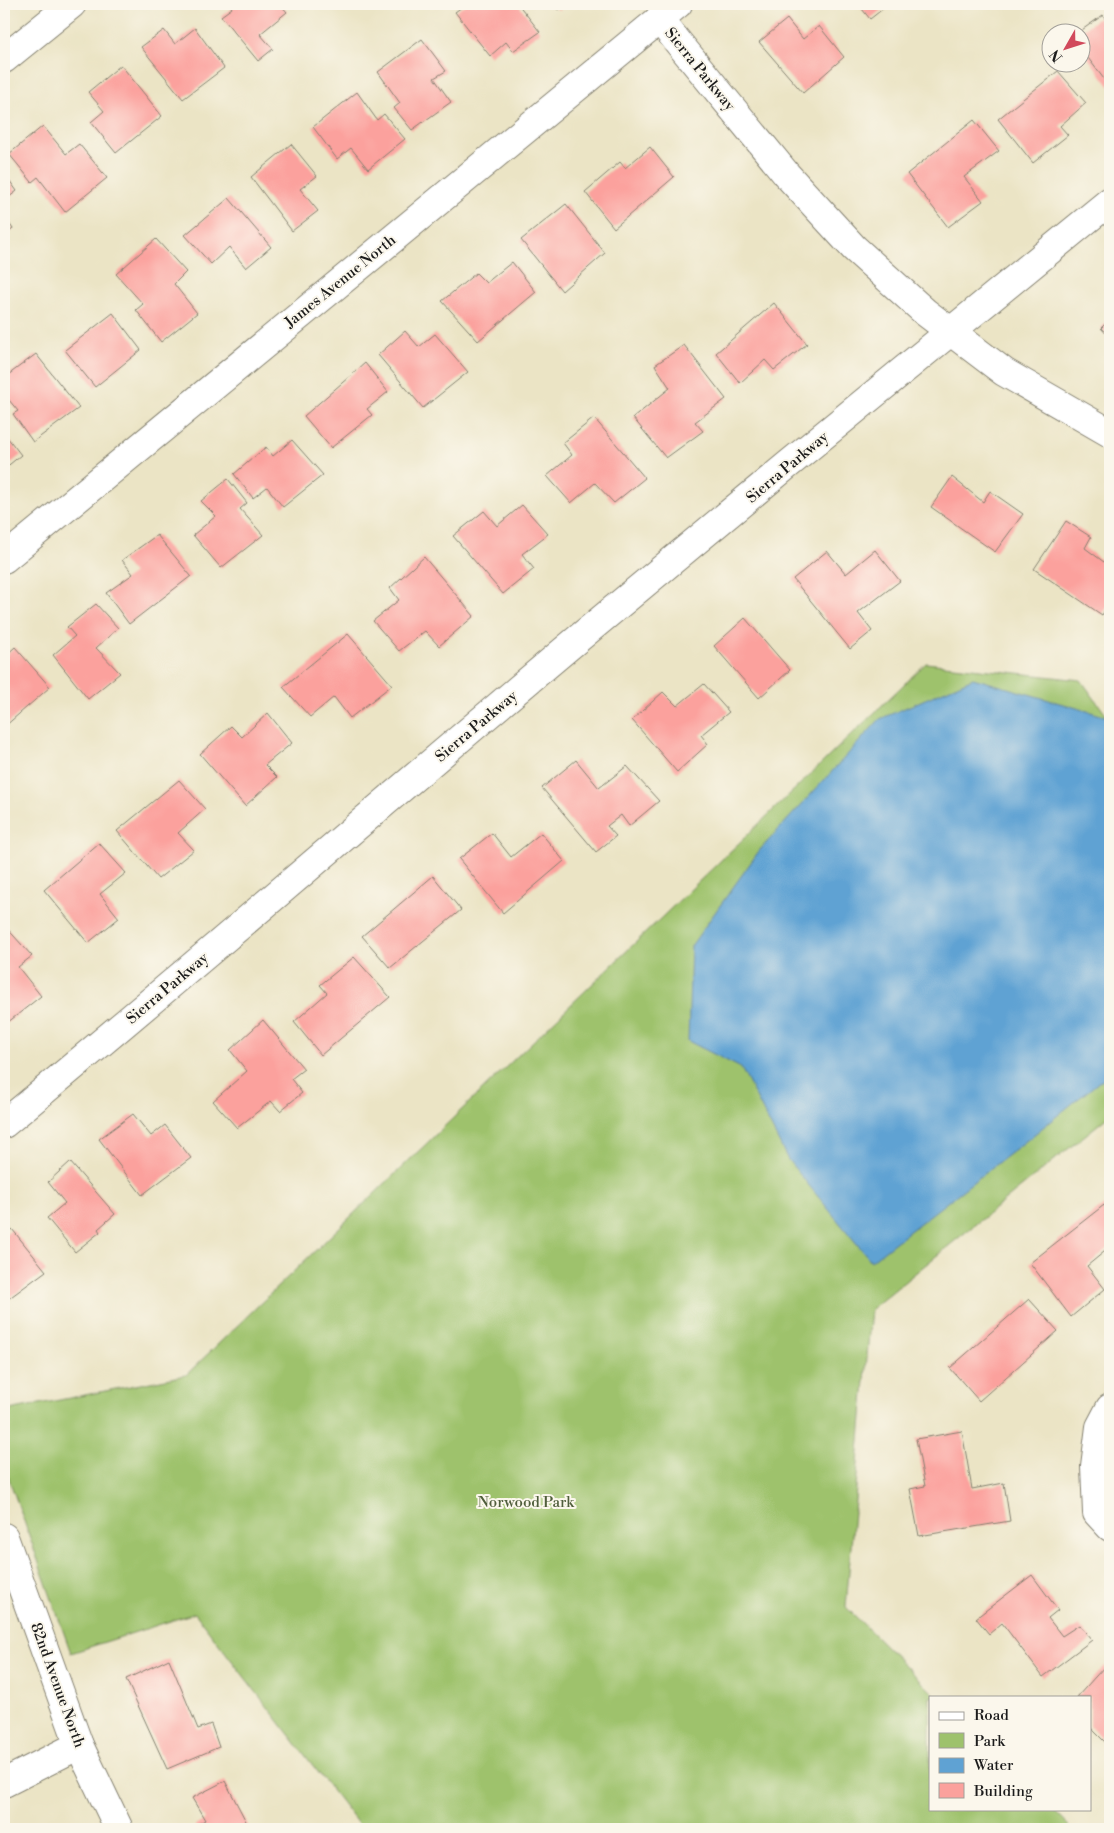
<svg xmlns="http://www.w3.org/2000/svg" width="1114" height="1833" viewBox="0 0 1114 1833" font-family="'Libre Bodoni',serif">
	<style>
		.green { fill: #9ec26c; stroke: #5d6f44 }
		.water { fill: #5fa2d3; stroke: #3e5f78 }
		.building { fill: #fba19d }
		.lines { fill: none; stroke-linecap: round; stroke-linejoin: round }
		.street-casing { stroke: #848070; stroke-width: 30 }
		.street { stroke: #fff; stroke-width: 28 }
		.labels { text-anchor: middle; stroke-width: 4; stroke-linejoin: round; paint-order: stroke }
		.street-label { font-size: 15px; fill: #1c1c1c; stroke: #fbf7ec }
		.park-label { font-size: 15px; fill: #505e3c; stroke: #fbf7ec }
	</style>
	<rect width="100%" height="100%" fill="#fbf7ec"/>
	<filter id="ink" filterUnits="userSpaceOnUse"><feTurbulence type="fractalNoise" baseFrequency=".02" numOctaves="2"/><feDisplacementMap in="SourceGraphic" scale="10" xChannelSelector="R" yChannelSelector="G"/><feConvolveMatrix kernelMatrix="1 2 1 2 8 2 1 2 1" color-interpolation-filters="sRGB"/></filter>
	<filter id="wash" filterUnits="userSpaceOnUse"><feTurbulence type="fractalNoise" baseFrequency=".0096" numOctaves="4" result="noise"/><feDisplacementMap in="SourceGraphic" scale="20" xChannelSelector="R" yChannelSelector="G"/><feGaussianBlur stdDeviation="1.12" result="paint"/><feColorMatrix in="noise" values="0 0 0 0 0 0 0 0 0 0 0 0 0 0 0 0 0 1.4 0 .05"/><feComposite in="paint" operator="in"/></filter>
	<g filter="url(#wash)">
		<rect width="100%" height="100%" fill="#ebe4c5"/>
		<path class="green" d="M926 663 1081 680 1110 720V1115L871 1309 846 1607 937 1697H930V1809H1052L1072 1829H362L195 1613 71 1653 4 1465V1411L186 1375Z"/>
		<path class="water" d="M973 678 1108 717 1110 721V1073L1026 1141 871 1261 788 1160 741 1068 688 1041 691 946 759 851 880 719Z"/>
		<g id="blocks">
			<g class="building">
				<path d="M229 4H280L287 12 260 34 273 49 258 61 221 16 232 8Z"/>
				<path d="M466 4H518L540 32 513 51 506 42 490 56 455 12Z"/>
				<path d="M554 4H566L558 10Z"/>
				<path d="M858 4H889L870 19Z"/>
				<path d="M1103 15 1110 26V87L1082 50V32H1079Z"/>
				<path d="M787 19 803 39 819 26 844 57 803 93 759 42Z"/>
				<path d="M195 28 224 68 183 99 141 47 164 30 175 44Z"/>
				<path d="M422 39 446 71 434 78 451 102 412 130 394 108 400 103 378 72Z"/>
				<path d="M121 65 162 116 116 153 91 122 104 111 88 92Z"/>
				<path d="M1058 71 1086 103 1060 126 1068 135 1033 163 998 119Z"/>
				<path d="M357 92 377 120 384 114 405 139 368 169 351 148 337 159 313 127Z"/>
				<path d="M974 120 999 151 964 177 983 201 948 227 907 174Z"/>
				<path d="M43 126 66 154 79 144 107 178 65 212 38 177 32 182 9 154Z"/>
				<path d="M291 144 317 176 300 189 318 211 292 231 251 177Z"/>
				<path d="M650 147 674 177 614 228 585 192 620 162 625 168Z"/>
				<path d="M4 173 17 191 4 201Z"/>
				<path d="M229 198 271 247 246 268 229 247 211 264 185 235Z"/>
				<path d="M566 204 605 253 562 291 521 240Z"/>
				<path d="M4 216 13 229 4 236Z"/>
				<path d="M156 239 186 272 174 284 197 313 161 342 136 310 143 304 116 274Z"/>
				<path d="M512 262 536 292 478 341 442 301 476 273 486 283Z"/>
				<path d="M774 303 807 344 774 370 765 360 740 383 716 353Z"/>
				<path d="M113 313 141 350 95 387 65 350Z"/>
				<path d="M1110 319V338L1101 328Z"/>
				<path d="M405 331 419 347 435 334 468 372 423 408 378 355Z"/>
				<path d="M684 345 726 399 695 422 703 431 666 458 633 418 670 388 655 365Z"/>
				<path d="M36 354 79 408 33 442 13 414 18 411 4 394V378Z"/>
				<path d="M365 363 388 392 367 409 372 415 331 448 304 416Z"/>
				<path d="M594 418 645 478 614 503 595 483 571 503 547 476 572 455 563 443Z"/>
				<path d="M4 433 21 455 4 469Z"/>
				<path d="M292 440 323 475 283 507 267 487 253 498 234 474 266 447 273 456Z"/>
				<path d="M952 477 983 502 990 491 1023 514 995 552 931 507Z"/>
				<path d="M228 479 247 503 240 509 263 535 221 568 193 535 216 516 201 501Z"/>
				<path d="M522 505 548 534 522 554 534 569 503 594 453 536 484 511 497 526Z"/>
				<path d="M1066 521 1091 537 1085 548 1104 562 1110 553V603L1102 615 1034 569Z"/>
				<path d="M157 535 191 576 129 624 106 593 133 574 122 560Z"/>
				<path d="M875 550 900 581 858 613 872 631 850 649 793 579 827 551 846 574Z"/>
				<path d="M424 557 474 616 439 646 425 631 399 651 373 621 399 600 390 588Z"/>
				<path d="M96 604 118 628 96 648 120 673 88 699 53 655 75 636 67 627Z"/>
				<path d="M745 618 790 670 759 698 714 646Z"/>
				<path d="M348 634 392 685 350 718 334 697 310 717 283 687Z"/>
				<path d="M15 647 50 687 4 727V657Z"/>
				<path d="M704 684 729 712 701 735 708 744 677 772 632 720 663 692 677 706Z"/>
				<path d="M268 713 292 743 265 765 277 777 245 806 200 754 231 726 242 737Z"/>
				<path d="M576 760 599 788 627 766 659 801 629 826 621 815 607 826 616 836 596 852 542 788Z"/>
				<path d="M179 780 205 809 178 833 194 850 158 879 117 831Z"/>
				<path d="M492 833 511 857 541 833 564 861 503 913 459 859Z"/>
				<path d="M99 843 126 873 100 894 119 918 88 943 44 890Z"/>
				<path d="M433 876 461 910 390 968 362 936Z"/>
				<path d="M4 925 32 956 18 967 41 996 7 1023 4 1019Z"/>
				<path d="M354 957 390 997 321 1055 294 1022 327 993 320 985Z"/>
				<path d="M263 1020 304 1069 291 1079 302 1093 280 1111 271 1101 237 1128 213 1101 247 1071 230 1050Z"/>
				<path d="M133 1114 151 1136 165 1125 191 1158 142 1195 99 1139Z"/>
				<path d="M70 1162 115 1214 98 1229 100 1232 75 1252 47 1218 65 1203 48 1182Z"/>
				<path d="M1104 1205 1110 1214V1247L1087 1266 1105 1289 1071 1317 1030 1263Z"/>
				<path d="M12 1229 46 1271 4 1302V1235Z"/>
				<path d="M1029 1299 1058 1331 979 1401 950 1368Z"/>
				<path d="M962 1431 972 1489 1004 1483 1010 1521 919 1536 910 1489 925 1486 916 1439Z"/>
				<path d="M1032 1575 1058 1610 1048 1618 1062 1636 1079 1625 1092 1640 1043 1677 1002 1623 989 1634 976 1618Z"/>
				<path d="M169 1659 198 1729 211 1724 219 1747 167 1769 126 1679Z"/>
				<path d="M1105 1666 1110 1671V1747L1090 1727V1697H1077Z"/>
				<path d="M225 1781 250 1829H197L195 1826 205 1820 192 1798Z"/>
			</g>
		</g>
	</g>
	<g filter="url(#ink)">
		<use href="#blocks" fill-opacity="0" stroke="#848070" stroke-width="1"/>
		<g class="lines">
			<g class="street-casing">
				<g id="street">
					<path d="M659 19 787 175 854 248 925 312 1004 372 1110 433"/>
					<path d="M4 59 72 4"/>
					<path d="M4 559 678 4"/>
					<path d="M4 1124C198 964 387 799 579 638 755 491 932 346 1110 201"/>
					<path d="M1110 1408 1100 1427 1095 1466 1097 1513 1110 1527"/>
					<path d="M4 1537 79 1745 119 1829"/>
					<path d="M4 1783 79 1745"/>
				</g>
			</g>
			<use href="#street" class="street"/>
		</g>
	</g>
	<g class="labels">
		<g class="street-label">
			<text transform="translate(700 69) rotate(51)" y="5">Sierra Parkway</text>
			<text transform="translate(340 281) rotate(-39)" y="5">James Avenue North</text>
			<text transform="translate(787 467) rotate(-40)" y="5">Sierra Parkway</text>
			<text transform="translate(476 726) rotate(-40)" y="5">Sierra Parkway</text>
			<text transform="translate(167 988) rotate(-40)" y="5">Sierra Parkway</text>
			<text transform="translate(58 1685) rotate(70)" y="5">82nd Avenue North</text>
		</g>
		<g class="park-label">
			<text x="526" y="1507">Norwood Park</text>
		</g>
	</g>
	<rect width="1114" height="1833" fill="none" stroke="#fbf7ec" stroke-width="20"/>
	<rect x="929" y="1696" width="162" height="115" fill="#fbf7ec" stroke="#a29f99"/>
	<rect x="939" y="1712" width="25" height="8" fill="#ffffff" stroke="#a29f99"/>
	<text x="974" y="1720" font-size="15" fill="#1c1c1c">Road</text>
	<rect x="939" y="1733" width="25" height="15" fill="#9ec26c" stroke="#a29f99"/>
	<text x="974" y="1746" font-size="15" fill="#1c1c1c">Park</text>
	<rect x="939" y="1758" width="25" height="15" fill="#5fa2d3" stroke="#a29f99"/>
	<text x="974" y="1770" font-size="15" fill="#1c1c1c">Water</text>
	<rect x="939" y="1783" width="25" height="15" fill="#fba19d" stroke="#a29f99"/>
	<text x="974" y="1796" font-size="15" fill="#1c1c1c">Building</text>
	<g transform="translate(1066 48) rotate(231)"><circle r="24" fill="#fbf7ec" stroke="#a29f99"/>
	<path d="M0-4L9 19L0 12L-9 19Z" fill="#d1495b"/>
	<text y="-8" font-size="14" font-weight="bold" text-anchor="middle" fill="#1c1c1c">N</text>
	</g>
</svg>
